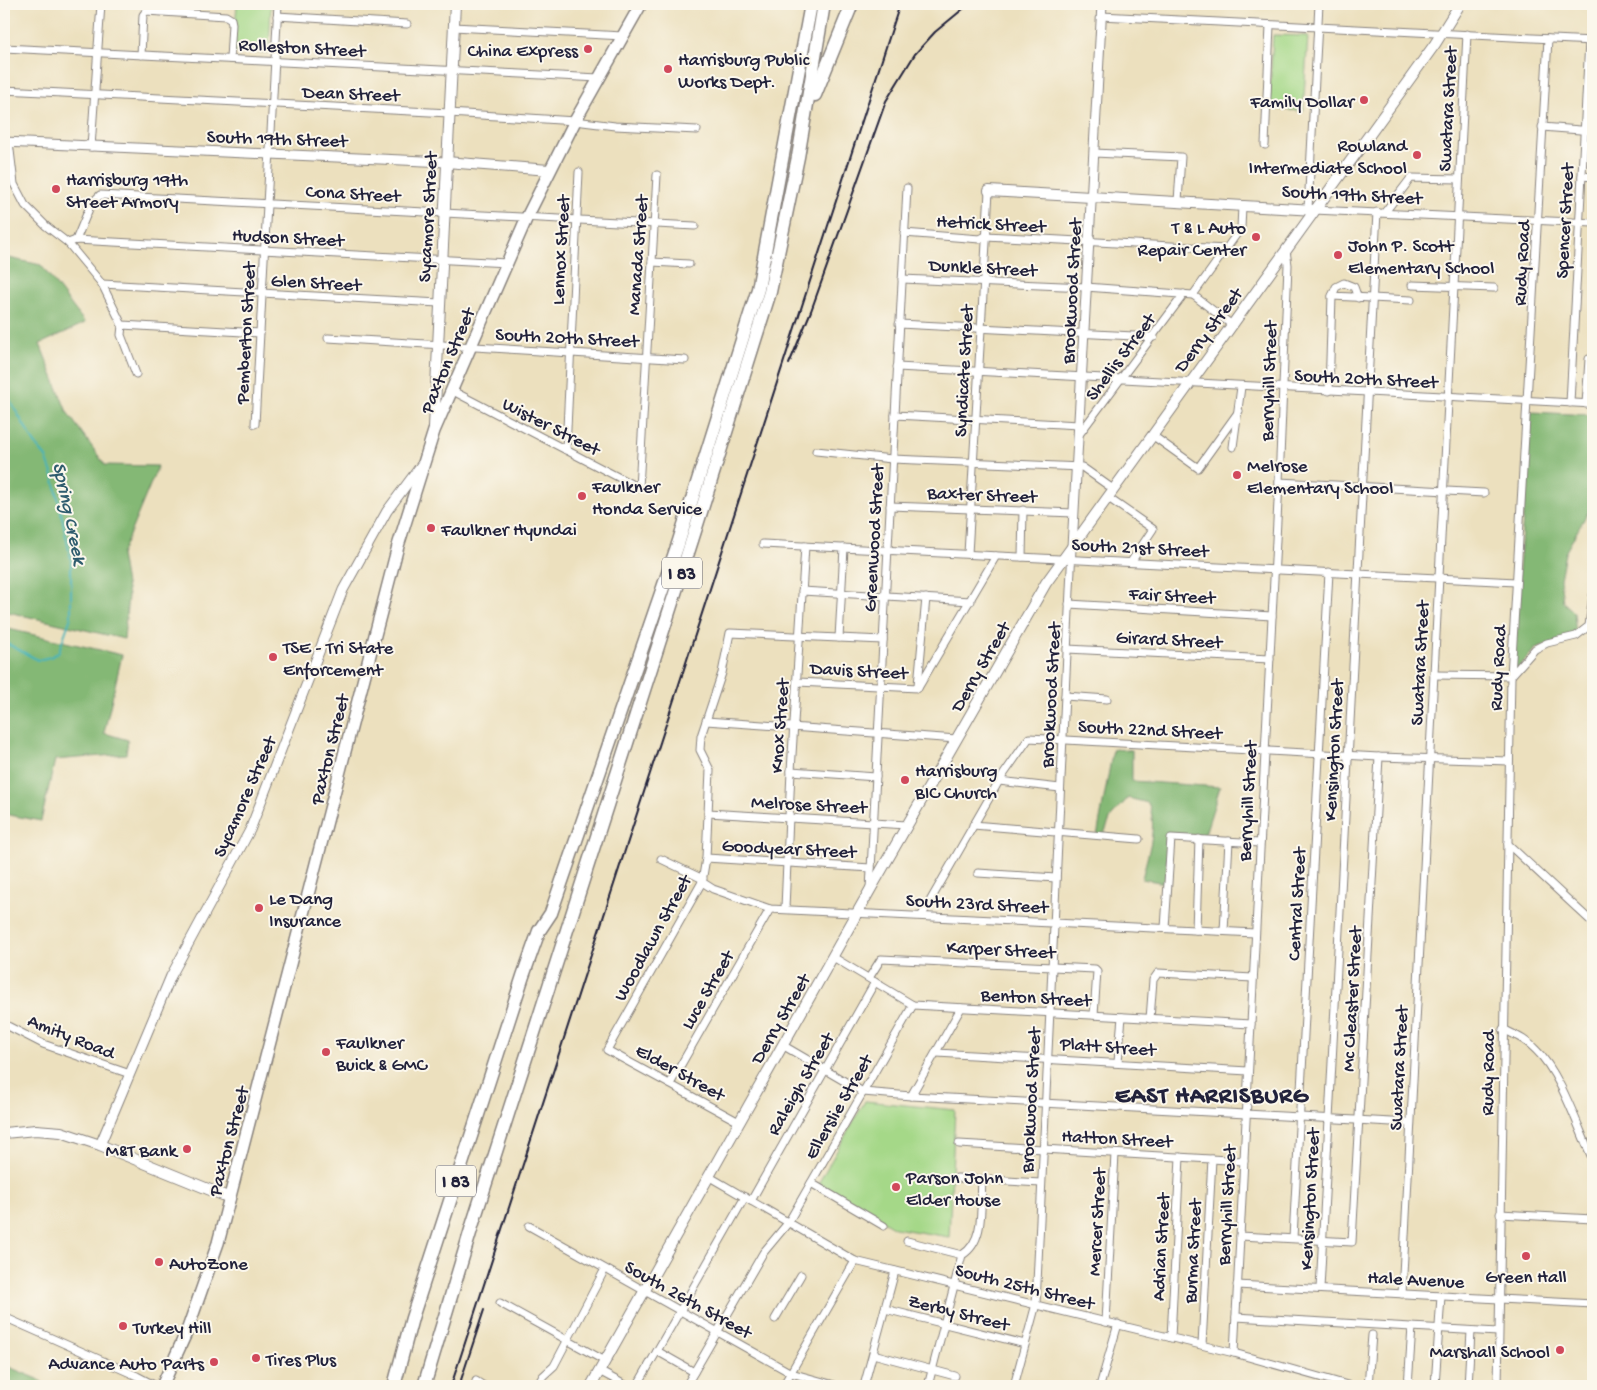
<svg xmlns="http://www.w3.org/2000/svg" width="1597" height="1390" viewBox="0 0 1597 1390" font-family="'Gochi Hand',sans-serif">
	<style>
		.green { fill: #a5d888; stroke: #647d62 }
		.forest { fill: #84b874; stroke: #536d58 }
		.lines { fill: none; stroke-linecap: round; stroke-linejoin: round }
		.stream { stroke: #43b4bb; stroke-width: 2 }
		.minor-casing { stroke: #87817c; stroke-width: 9 }
		.tertiary-casing { stroke: #87817c; stroke-width: 11 }
		.secondary-casing { stroke: #87817c; stroke-width: 12 }
		.primary-casing { stroke: #87817c; stroke-width: 14 }
		.motorway-casing { stroke: #87817c; stroke-width: 15 }
		.minor { stroke: #fff; stroke-width: 7 }
		.tertiary { stroke: #fff; stroke-width: 9 }
		.secondary { stroke: #fff; stroke-width: 10 }
		.primary { stroke: #fff; stroke-width: 11 }
		.motorway { stroke: #fff; stroke-width: 12 }
		.rail { stroke: #22223b; stroke-width: 2 }
		.poi-dot { fill: #d1495b; stroke: #fbf7ec; stroke-width: 2 }
		.labels { text-anchor: middle; stroke-width: 4; stroke-linejoin: round; paint-order: stroke }
		.shield { fill: #fbf7ec; stroke: #636270; stroke-width: 1 }
		.shield-label { font-size: 18px; font-weight: bold; fill: #22223b }
		.street-label { font-size: 19px; fill: #22223b; stroke: #fbf7ec }
		.poi-label { font-size: 19px; fill: #22223b; stroke: #fbf7ec; text-anchor: start }
		.water-label { font-size: 20px; font-style: italic; fill: #2f5c6e; stroke: #fbf7ec }
		.district-label { font-size: 24px; font-weight: bold; letter-spacing: 1px; fill: #22223b; stroke: #fbf7ec }
	</style>
	<rect width="100%" height="100%" fill="#fbf7ec"/>
	<filter id="ink" filterUnits="userSpaceOnUse"><feTurbulence type="fractalNoise" baseFrequency=".02" numOctaves="2"/><feDisplacementMap in="SourceGraphic" scale="10" xChannelSelector="R" yChannelSelector="G"/><feConvolveMatrix kernelMatrix="1 2 1 2 8 2 1 2 1" color-interpolation-filters="sRGB"/></filter>
	<filter id="wash" filterUnits="userSpaceOnUse"><feTurbulence type="fractalNoise" baseFrequency=".0096" numOctaves="4" result="noise"/><feDisplacementMap in="SourceGraphic" scale="20" xChannelSelector="R" yChannelSelector="G"/><feGaussianBlur stdDeviation="1.12" result="paint"/><feColorMatrix in="noise" values="0 0 0 0 0 0 0 0 0 0 0 0 0 0 0 0 0 1.4 0 .05"/><feComposite in="paint" operator="in"/></filter>
	<g filter="url(#wash)">
		<rect width="100%" height="100%" fill="#ece0be"/>
		<g class="green">
			<path d="M237 4H271L269 53 233 52Z"/>
			<path d="M1273 35 1308 36 1303 111 1269 109Z"/>
			<path d="M865 1101 955 1110 949 1237 895 1228 818 1184Z"/>
		</g>
		<g class="forest">
			<path d="M4 257 41 265 85 323 40 344 67 412 105 465 158 466 121 555 128 596 124 639 4 611Z"/>
			<path d="M1531 412 1591 415 1593 503 1565 553 1560 579 1563 602 1574 612 1576 636 1535 649 1511 676Z"/>
			<path d="M4 628 122 655 104 733 128 740 126 754 55 760 41 821 4 814Z"/>
			<path d="M1113 749 1132 750V781L1220 787 1204 837 1169 836 1165 883 1142 879C1147 855 1159 826 1148 803L1128 798 1111 817 1103 836H1097Z"/>
			<path d="M4 1365 38 1379 47 1386H4Z"/>
		</g>
		<g class="lines">
			<path class="stream" d="M4 390 35 444 46 457 54 479 71 560V617L58 653 50 657 38 660 4 642"/>
		</g>
	</g>
	<g filter="url(#ink)">
		<g class="lines">
			<g class="minor-casing">
				<g id="minor">
					<path d="M277 16 407 24"/>
					<path d="M1101 16 1593 41"/>
					<path d="M453 27 623 36"/>
					<path d="M4 48 599 78"/>
					<path d="M141 55 143 15 146 11 226 16 231 19 232 24 230 59"/>
					<path d="M4 90 449 113 575 121 615 126 697 130"/>
					<path d="M1542 127 1593 131"/>
					<path d="M9 142 14 184 25 205 46 226 68 243 102 284 122 325 121 335 136 374"/>
					<path d="M1265 145 1270 25"/>
					<path d="M91 147 101 4"/>
					<path d="M1094 153 1181 157 1178 201"/>
					<path d="M1582 176 1593 177"/>
					<path d="M1308 209 1319 4"/>
					<path d="M1314 210 1593 223"/>
					<path d="M1385 212 1411 178 1459 179"/>
					<path d="M904 233 980 239 986 236 1226 249"/>
					<path d="M76 240 91 204 100 195 695 226"/>
					<path d="M68 243 76 240 507 263"/>
					<path d="M652 262 689 264"/>
					<path d="M902 279 1086 287 1193 295 1232 325"/>
					<path d="M102 284 439 303"/>
					<path d="M1412 285 1494 288"/>
					<path d="M1193 295 1241 228 1242 206"/>
					<path d="M1358 298 1354 287 1344 283 1336 287 1332 296 1411 300"/>
					<path d="M899 324 1154 337"/>
					<path d="M122 325 260 333"/>
					<path d="M328 338 685 360"/>
					<path d="M897 367 1593 404"/>
					<path d="M451 390 639 488 657 175"/>
					<path d="M1329 391 1332 296"/>
					<path d="M1570 403 1589 41"/>
					<path d="M1586 404 1589 359"/>
					<path d="M895 415 1079 425"/>
					<path d="M255 424 278 4"/>
					<path d="M1152 435 1198 468 1239 411"/>
					<path d="M1078 436 1184 294"/>
					<path d="M1233 447 1241 387"/>
					<path d="M566 450 579 172"/>
					<path d="M816 451 892 459 1082 467 1113 489"/>
					<path d="M1279 482 1484 493"/>
					<path d="M1107 497 1153 529 1131 562"/>
					<path d="M890 506 1074 513"/>
					<path d="M763 544 1516 582"/>
					<path d="M968 554 989 191"/>
					<path d="M1022 557 1023 510"/>
					<path d="M802 591 971 601"/>
					<path d="M1069 604 1272 616"/>
					<path d="M839 638 844 548"/>
					<path d="M1067 649 1270 659"/>
					<path d="M1434 675 1511 676 1535 649 1547 643 1576 636 1589 626 1593 595"/>
					<path d="M798 682 918 688"/>
					<path d="M918 685 926 598"/>
					<path d="M918 688 996 556"/>
					<path d="M1065 696 1107 699"/>
					<path d="M706 721 957 739"/>
					<path d="M791 771 876 777"/>
					<path d="M999 781 1060 788"/>
					<path d="M708 813 907 825"/>
					<path d="M973 825 1139 839"/>
					<path d="M1508 844 1593 923"/>
					<path d="M1593 852V879"/>
					<path d="M706 858 871 868"/>
					<path d="M661 859 703 879"/>
					<path d="M978 873 1056 878"/>
					<path d="M702 882 713 889 770 909 1255 933"/>
					<path d="M870 889 907 188"/>
					<path d="M785 908 791 771 805 546"/>
					<path d="M922 915 999 781 1029 738 1379 757 1509 761"/>
					<path d="M1165 928 1171 838 1260 843"/>
					<path d="M1196 930 1199 839"/>
					<path d="M1224 931 1229 841"/>
					<path d="M833 957 913 1005 1251 1024"/>
					<path d="M869 978 881 959 1095 969 1097 971 1094 1015"/>
					<path d="M1150 1019 1153 980 1158 973 1253 978"/>
					<path d="M4 1024 43 1044 130 1074"/>
					<path d="M1503 1029C1515 1035 1527 1040 1536 1050 1560 1072 1579 1130 1593 1160"/>
					<path d="M784 1046 863 1092 911 1096 1410 1123"/>
					<path d="M937 1053 1248 1071"/>
					<path d="M1118 1062 1122 1017"/>
					<path d="M670 1084 770 909"/>
					<path d="M911 1096 961 1008"/>
					<path d="M739 1122 607 1050 702 882 706 858 710 770 700 750 701 736 722 673 730 633 883 640"/>
					<path d="M959 1144 1244 1161"/>
					<path d="M708 1176 855 1261 1234 1353 1351 1386"/>
					<path d="M957 1178 1041 1183"/>
					<path d="M811 1183 884 1226"/>
					<path d="M751 1201 875 982"/>
					<path d="M1500 1214 1593 1219"/>
					<path d="M529 1226 791 1373 838 1386"/>
					<path d="M1240 1236 1352 1242 1379 757"/>
					<path d="M1293 1238 1329 572"/>
					<path d="M907 1241 962 1255"/>
					<path d="M1237 1285 1593 1304"/>
					<path d="M1320 1289 1377 212"/>
					<path d="M1402 1294 1467 34"/>
					<path d="M500 1303 605 1361"/>
					<path d="M885 1309 1025 1344"/>
					<path d="M4 1317 137 1376 156 1386"/>
					<path d="M1236 1317 1498 1332"/>
					<path d="M775 1319 801 1275"/>
					<path d="M1106 1322 1115 1154"/>
					<path d="M1171 1338 1180 1157"/>
					<path d="M1202 1345 1212 1159"/>
					<path d="M657 1351 694 1372"/>
					<path d="M1234 1353 1279 482 1288 265 1286 250"/>
					<path d="M873 1354 955 1376"/>
					<path d="M599 1371 627 1386"/>
					<path d="M476 1381 484 1386"/>
					<path d="M537 1386 543 1376 554 1366 605 1269"/>
					<path d="M637 1386 745 1197"/>
					<path d="M686 1386 763 1253 788 1223 913 1005"/>
					<path d="M783 1386 855 1261"/>
					<path d="M864 1386 895 1271"/>
					<path d="M928 1386 962 1255C986 1241 980 1203 982 1179"/>
					<path d="M1014 1386 1036 1304 1072 548"/>
					<path d="M1100 1386 1118 1324"/>
					<path d="M1368 1386 1372 1335"/>
					<path d="M1408 1386 1412 1327"/>
					<path d="M1435 1386 1441 1296"/>
					<path d="M1468 1386 1471 1331"/>
					<path d="M1498 1386 1511 676 1548 39"/>
				</g>
			</g>
			<g class="tertiary-casing">
				<g id="tertiary">
					<path d="M4 142 446 162"/>
					<path d="M1072 547 1102 4"/>
					<path d="M100 1145 171 976 250 830 343 590 387 511 422 464"/>
				</g>
			</g>
			<g class="secondary-casing">
				<g id="secondary">
					<path d="M446 162 549 170"/>
					<path d="M989 191 1314 210"/>
					<path d="M434 427 455 4"/>
					<path d="M4 1133 36 1130 61 1132 100 1145 230 1198"/>
					<path d="M591 1386 870 890 1046 583 1435 44 1460 4"/>
				</g>
			</g>
			<g class="primary-casing">
				<path id="primary" d="M162 1386 187 1331 218 1243 398 546 434 431 527 217 575 121 641 4"/>
			</g>
			<g class="motorway-casing">
				<g id="motorway">
					<path d="M815 95 852 4"/>
					<path d="M394 1386 412 1318 523 976 539 931 551 913 678 544 758 289 811 4"/>
					<path d="M424 1386 473 1223 695 531 770 292 798 157 824 4"/>
				</g>
			</g>
			<use href="#minor" class="minor"/>
			<use href="#tertiary" class="tertiary"/>
			<use href="#secondary" class="secondary"/>
			<use href="#primary" class="primary"/>
			<use href="#motorway" class="motorway"/>
			<g class="rail">
				<path d="M789 364 811 311 886 101 915 54 935 32 969 4"/>
				<path d="M451 1386 900 4"/>
				<path d="M459 1386 484 1310"/>
			</g>
		</g>
	</g>
	<g class="poi-dot">
		<circle cx="588" cy="49" r="5"/>
		<circle cx="668" cy="69" r="5"/>
		<circle cx="1364" cy="100" r="5"/>
		<circle cx="1417" cy="155" r="5"/>
		<circle cx="56" cy="189" r="5"/>
		<circle cx="1256" cy="237" r="5"/>
		<circle cx="1338" cy="255" r="5"/>
		<circle cx="1237" cy="475" r="5"/>
		<circle cx="582" cy="496" r="5"/>
		<circle cx="431" cy="528" r="5"/>
		<circle cx="273" cy="657" r="5"/>
		<circle cx="905" cy="780" r="5"/>
		<circle cx="259" cy="908" r="5"/>
		<circle cx="326" cy="1052" r="5"/>
		<circle cx="187" cy="1149" r="5"/>
		<circle cx="896" cy="1187" r="5"/>
		<circle cx="1526" cy="1256" r="5"/>
		<circle cx="159" cy="1262" r="5"/>
		<circle cx="123" cy="1326" r="5"/>
		<circle cx="1560" cy="1350" r="5"/>
		<circle cx="256" cy="1358" r="5"/>
		<circle cx="214" cy="1362" r="5"/>
	</g>
	<g class="labels">
		<g class="shield">
			<rect x="662" y="557.5" width="40" height="31" rx="4"/>
			<rect x="436" y="1165.5" width="40" height="31" rx="4"/>
		</g>
		<g class="shield-label">
			<text x="682" y="579">I 83</text>
			<text x="456" y="1187">I 83</text>
		</g>
		<g class="street-label">
			<text transform="translate(302 46) rotate(3)" y="7">Rolleston Street</text>
			<text transform="translate(351 92) rotate(2)" y="7">Dean Street</text>
			<text transform="translate(1446 109) rotate(-87)" y="7">Swatara Street</text>
			<text transform="translate(277 137) rotate(2)" y="7">South 19th Street</text>
			<text transform="translate(353 192) rotate(3)" y="7">Cona Street</text>
			<text transform="translate(1352 193) rotate(3)" y="7">South 19th Street</text>
			<text transform="translate(426 217) rotate(-87)" y="7">Sycamore Street</text>
			<text transform="translate(1563 221) rotate(-87)" y="7">Spencer Street</text>
			<text transform="translate(991 222) rotate(3)" y="7">Hetrick Street</text>
			<text transform="translate(288 236) rotate(3)" y="7">Hudson Street</text>
			<text transform="translate(559 250) rotate(-87)" y="7">Lennox Street</text>
			<text transform="translate(636 255) rotate(-86)" y="7">Manada Street</text>
			<text transform="translate(1520 263) rotate(-87)" y="7">Rudy Road</text>
			<text transform="translate(983 266) rotate(3)" y="7">Dunkle Street</text>
			<text transform="translate(316 281) rotate(3)" y="7">Glen Street</text>
			<text transform="translate(1070 291) rotate(-87)" y="7">Brookwood Street</text>
			<text transform="translate(1207 329) rotate(-53)" y="7">Derry Street</text>
			<text transform="translate(244 333) rotate(-87)" y="7">Pemberton Street</text>
			<text transform="translate(567 336) rotate(3)" y="7">South 20th Street</text>
			<text transform="translate(1119 356) rotate(-53)" y="7">Shellis Street</text>
			<text transform="translate(446 360) rotate(-67)" y="7">Paxton Street</text>
			<text transform="translate(962 371) rotate(-87)" y="7">Syndicate Street</text>
			<text transform="translate(1366 377) rotate(3)" y="7">South 20th Street</text>
			<text transform="translate(1267 381) rotate(-88)" y="7">Berryhill Street</text>
			<text transform="translate(552 425) rotate(27)" y="7">Wister Street</text>
			<text transform="translate(982 493) rotate(2)" y="7">Baxter Street</text>
			<text transform="translate(872 538) rotate(-87)" y="7">Greenwood Street</text>
			<text transform="translate(1140 546) rotate(3)" y="7">South 21st Street</text>
			<text transform="translate(1172 594) rotate(3)" y="7">Fair Street</text>
			<text transform="translate(1169 638) rotate(3)" y="7">Girard Street</text>
			<text transform="translate(1418 663) rotate(-87)" y="7">Swatara Street</text>
			<text transform="translate(979 666) rotate(-60)" y="7">Derry Street</text>
			<text transform="translate(1496 668) rotate(-87)" y="7">Rudy Road</text>
			<text transform="translate(859 669) rotate(3)" y="7">Davis Street</text>
			<text transform="translate(1049 695) rotate(-87)" y="7">Brookwood Street</text>
			<text transform="translate(778 726) rotate(-86)" y="7">Knox Street</text>
			<text transform="translate(1150 728) rotate(3)" y="7">South 22nd Street</text>
			<text transform="translate(328 749) rotate(-76)" y="7">Paxton Street</text>
			<text transform="translate(1332 750) rotate(-87)" y="7">Kensington Street</text>
			<text transform="translate(243 796) rotate(-66)" y="7">Sycamore Street</text>
			<text transform="translate(1246 801) rotate(-87)" y="7">Berryhill Street</text>
			<text transform="translate(809 803) rotate(3)" y="7">Melrose Street</text>
			<text transform="translate(789 847) rotate(3)" y="7">Goodyear Street</text>
			<text transform="translate(977 902) rotate(3)" y="7">South 23rd Street</text>
			<text transform="translate(1295 904) rotate(-87)" y="7">Central Street</text>
			<text transform="translate(651 937) rotate(-61)" y="7">Woodlawn Street</text>
			<text transform="translate(1001 948) rotate(3)" y="7">Karper Street</text>
			<text transform="translate(706 989) rotate(-60)" y="7">Luce Street</text>
			<text transform="translate(1036 996) rotate(3)" y="7">Benton Street</text>
			<text transform="translate(1350 999) rotate(-87)" y="7">Mc Cleaster Street</text>
			<text transform="translate(779 1018) rotate(-60)" y="7">Derry Street</text>
			<text transform="translate(72 1035) rotate(22)" y="7">Amity Road</text>
			<text transform="translate(1108 1045) rotate(4)" y="7">Platt Street</text>
			<text transform="translate(1397 1068) rotate(-87)" y="7">Swatara Street</text>
			<text transform="translate(681 1071) rotate(29)" y="7">Elder Street</text>
			<text transform="translate(1486 1073) rotate(-89)" y="7">Rudy Road</text>
			<text transform="translate(799 1083) rotate(-60)" y="7">Raleigh Street</text>
			<text transform="translate(1029 1100) rotate(-87)" y="7">Brookwood Street</text>
			<text transform="translate(837 1106) rotate(-60)" y="7">Ellerslie Street</text>
			<text transform="translate(1117 1137) rotate(3)" y="7">Hatton Street</text>
			<text transform="translate(227 1141) rotate(-75)" y="7">Paxton Street</text>
			<text transform="translate(1308 1199) rotate(-87)" y="7">Kensington Street</text>
			<text transform="translate(1225 1205) rotate(-87)" y="7">Berryhill Street</text>
			<text transform="translate(1095 1222) rotate(-87)" y="7">Mercer Street</text>
			<text transform="translate(1159 1247) rotate(-87)" y="7">Adrian Street</text>
			<text transform="translate(1191 1251) rotate(-87)" y="7">Burma Street</text>
			<text transform="translate(1416 1278) rotate(3)" y="7">Hale Avenue</text>
			<text transform="translate(1025 1285) rotate(14)" y="7">South 25th Street</text>
			<text transform="translate(689 1298) rotate(29)" y="7">South 26th Street</text>
			<text transform="translate(959 1311) rotate(14)" y="7">Zerby Street</text>
		</g>
		<g class="poi-label">
			<text x="578" y="56" text-anchor="end">China Express</text>
			<text x="678" y="65">Harrisburg Public<tspan x="678" dy="22">Works Dept.</tspan></text>
			<text x="1354" y="107" text-anchor="end">Family Dollar</text>
			<text x="1407" y="151" text-anchor="end">Rowland<tspan x="1407" dy="22">Intermediate School</tspan></text>
			<text x="66" y="185">Harrisburg 19th<tspan x="66" dy="22">Street Armory</tspan></text>
			<text x="1246" y="233" text-anchor="end">T &amp; L Auto<tspan x="1246" dy="22">Repair Center</tspan></text>
			<text x="1348" y="251">John P. Scott<tspan x="1348" dy="22">Elementary School</tspan></text>
			<text x="1247" y="471">Melrose<tspan x="1247" dy="22">Elementary School</tspan></text>
			<text x="592" y="492">Faulkner<tspan x="592" dy="22">Honda Service</tspan></text>
			<text x="441" y="535">Faulkner Hyundai</text>
			<text x="283" y="653">TSE - Tri State<tspan x="283" dy="22">Enforcement</tspan></text>
			<text x="915" y="776">Harrisburg<tspan x="915" dy="22">BIC Church</tspan></text>
			<text x="269" y="904">Le Dang<tspan x="269" dy="22">Insurance</tspan></text>
			<text x="336" y="1048">Faulkner<tspan x="336" dy="22">Buick &amp; GMC</tspan></text>
			<text x="177" y="1156" text-anchor="end">M&amp;T Bank</text>
			<text x="906" y="1183">Parson John<tspan x="906" dy="22">Elder House</tspan></text>
			<text x="169" y="1269">AutoZone</text>
			<text x="1526" y="1282" text-anchor="middle">Green Hall</text>
			<text x="133" y="1333">Turkey Hill</text>
			<text x="1550" y="1357" text-anchor="end">Marshall School</text>
			<text x="266" y="1365">Tires Plus</text>
			<text x="204" y="1369" text-anchor="end">Advance Auto Parts</text>
		</g>
		<g class="water-label">
			<text transform="translate(71 513) rotate(78)" y="7">Spring Creek</text>
		</g>
		<g class="district-label">
			<text x="1212" y="1102">EAST HARRISBURG</text>
		</g>
	</g>
	<rect width="1597" height="1390" fill="none" stroke="#fbf7ec" stroke-width="20"/>
</svg>
